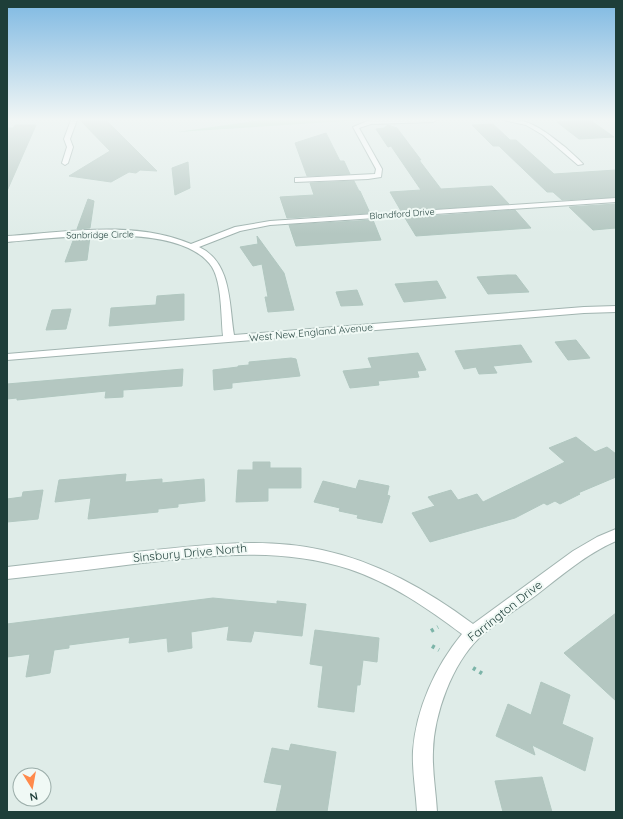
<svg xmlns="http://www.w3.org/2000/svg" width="623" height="819" viewBox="0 0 623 819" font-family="Quicksand,sans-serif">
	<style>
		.green { fill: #b5e0c6 }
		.building { fill: #b4c7c1; stroke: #b1c7c0 }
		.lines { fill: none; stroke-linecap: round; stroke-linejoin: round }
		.minor-casing { stroke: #a1b4b0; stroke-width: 2 }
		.path { stroke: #7cb4a8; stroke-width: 4; stroke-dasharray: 3 4.5; stroke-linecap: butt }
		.minor { fill: #fff; fill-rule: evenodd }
		.labels { text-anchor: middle; stroke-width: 4; stroke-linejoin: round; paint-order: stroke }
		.far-street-label { font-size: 9px; fill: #1e3e39; stroke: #f0f9f5 }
		.street-label { font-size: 10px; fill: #1e3e39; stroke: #f0f9f5 }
		.near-street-label { font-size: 12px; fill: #1e3e39; stroke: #f0f9f5 }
	</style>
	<rect width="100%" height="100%" fill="#dfece8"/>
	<path class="green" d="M262 120H362L177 132Z"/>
	<g class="building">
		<path d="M80 120H106L157 171 140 170 136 173 129 172 111 182 69 176 110 151Z"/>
		<path d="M590 120 614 137 579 139 557 122Z"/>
		<path d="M493 124 510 140H516L554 174 616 170V197L562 200 553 192H547L499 146H493L472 125Z"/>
		<path d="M15 125H36L7 191V128H13Z"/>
		<path d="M388 125 397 128 421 160H419L441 189 492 186 509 204 401 211 390 192 421 190 391 146 388 147 376 129 384 128Z"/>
		<path d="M326 133 340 161H344L350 174 307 176 295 143Z"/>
		<path d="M188 162 190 188 175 195 172 168Z"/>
		<path d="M354 181 359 191H360L370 213 287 218 280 197 314 195 310 183Z"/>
		<path d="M88 199 94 201 90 228 77 229Z"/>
		<path d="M616 204V228L593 230 569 207Z"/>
		<path d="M515 210 531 228 416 236 405 218Z"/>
		<path d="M373 220 381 240 296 246 289 225Z"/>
		<path d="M257 236 284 273 294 310 268 312 265 297H268L262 264 253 266 240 247 258 244Z"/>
		<path d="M90 237 87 260 65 262 74 238Z"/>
		<path d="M508 275H516L529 292 488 294 477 277Z"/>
		<path d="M437 281 446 298 404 302 395 284Z"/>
		<path d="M357 290 363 305 341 306 336 292Z"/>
		<path d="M184 294V320L109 326 111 308 156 305 157 296Z"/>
		<path d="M69 309H71L66 329 46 330 52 310Z"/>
		<path d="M576 340 590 358 568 360 555 342Z"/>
		<path d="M521 345 532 362 493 366 497 373 479 374 476 367 464 369 455 351Z"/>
		<path d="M418 353 426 370 417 371 419 377 378 381 379 385 350 388 343 371 372 368 368 358Z"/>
		<path d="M291 358 296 359 300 376 241 382 232 383V388L214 390 213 370 238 367V366L249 365V362Z"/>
		<path d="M183 369 182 386 123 390V397L105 398 106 391 17 400V398L7 399V384Z"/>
		<path d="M576 437 595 452 607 447 616 454V477L578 493 580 494 560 504 555 501 547 505 544 503 515 518 430 542 412 513 435 506 428 497 451 490 458 500 477 494 483 502 565 462 549 448Z"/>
		<path d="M253 462H270V468H301V488H268V501L236 502 238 470H253Z"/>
		<path d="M126 474 125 482 162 479V483L204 479 205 501 178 504V507L158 509V512L88 519 91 498 55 502 59 480Z"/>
		<path d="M359 480 389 486 387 495 390 496 382 523 357 518 358 515 339 511 340 508 314 502 323 481 356 489Z"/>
		<path d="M43 490 38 519 7 522V499L22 497 23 492Z"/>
		<path d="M213 598 277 604V601L306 604 302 636 254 631 251 642 227 640 229 626 191 632 192 648 168 652 167 638 129 643 130 637 69 645V648L54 650 50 673 26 677 30 654 7 657V624Z"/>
		<path d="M616 613V701L564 653Z"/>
		<path d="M315 630 379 638 377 662 363 660 360 685H357L354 712 318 707 323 666 310 664Z"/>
		<path d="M541 682 570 695 562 724 593 738 585 771 532 745 535 755 496 736 508 704 531 715Z"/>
		<path d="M291 744 336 752 327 812H276L282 785 264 782 272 748 289 751Z"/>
		<path d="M542 777 552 812H503L495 781Z"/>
	</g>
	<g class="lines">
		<g class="minor-casing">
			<g id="minor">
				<path d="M71 120H77L70 139 73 147 68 163 65 165 62 163 67 147 64 139Z"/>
				<path d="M370 120H436L433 122 371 124 359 128 382 169 381 177 368 179 295 182V178H298L375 174 376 169 353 127Z"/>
				<path d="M504 120C528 116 547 133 565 147 571 153 578 158 583 164L578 165 543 135 526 125Z"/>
				<path d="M616 198V202L270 225 240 231 199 247C232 262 229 305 234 335L584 307 616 306V312L584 313 7 360V354L223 336C221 317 222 283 212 267 181 220 56 238 7 242V236C67 232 134 220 191 244L235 227 270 221Z"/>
				<path d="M616 529V541C586 554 561 576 535 596 517 609 496 622 479 638 452 664 434 714 433 751 432 771 436 792 437 812H417C416 792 412 771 413 751 416 709 435 667 462 634 427 608 391 583 349 569 280 547 213 555 142 563 97 569 52 574 7 579V567C53 562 99 556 145 551 204 545 263 537 322 550 378 562 427 590 473 624L573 551 597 537Z"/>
			</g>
		</g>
		<g class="path">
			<path d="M431 631 438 627"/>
			<path d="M432 646 439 650"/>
			<path d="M473 668 483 674"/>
		</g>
		<use href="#minor" class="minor"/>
	</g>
	<linearGradient id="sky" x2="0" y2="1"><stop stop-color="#7fb9e2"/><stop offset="0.51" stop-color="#f1f6f5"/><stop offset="1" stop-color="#f1f6f5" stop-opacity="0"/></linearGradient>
	<rect width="623" height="234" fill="url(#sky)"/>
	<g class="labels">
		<g class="far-street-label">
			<text transform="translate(402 214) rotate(-4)" y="3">Blandford Drive</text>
			<text transform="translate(100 235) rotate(-1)" y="3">Sanbridge Circle</text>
		</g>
		<g class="street-label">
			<text transform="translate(311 332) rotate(-5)" y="4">West New England Avenue</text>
		</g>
		<g class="near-street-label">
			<text transform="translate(190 553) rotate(-5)" y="4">Sinsbury Drive North</text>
			<text transform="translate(505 611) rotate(-38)" y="4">Farrington Drive</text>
		</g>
	</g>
	<rect width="623" height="819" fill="none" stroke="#1e3e39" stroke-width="16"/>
	<g transform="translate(32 787) rotate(169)"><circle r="19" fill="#f0f9f5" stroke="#9caeaa"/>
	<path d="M0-3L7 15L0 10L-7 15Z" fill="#ff8a4b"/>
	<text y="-6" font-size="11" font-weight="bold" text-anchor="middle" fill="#1e3e39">N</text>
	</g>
</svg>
